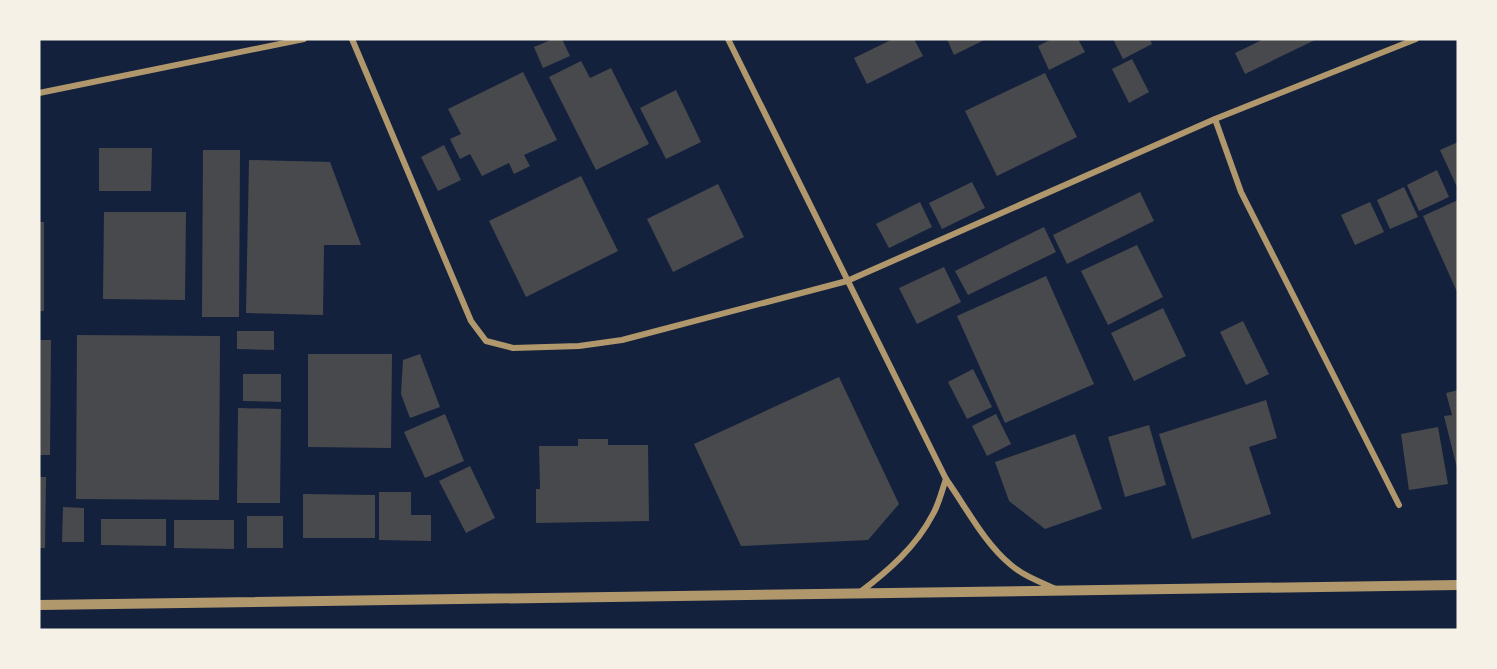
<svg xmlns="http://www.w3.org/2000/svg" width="1497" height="669" viewBox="0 0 1497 669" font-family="Lato,sans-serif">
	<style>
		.building { fill: #48494c }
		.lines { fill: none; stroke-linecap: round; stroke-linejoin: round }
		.minor { stroke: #b1986c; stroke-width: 6 }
		.tertiary { stroke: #b1986c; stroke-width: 10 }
	</style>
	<rect width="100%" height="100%" fill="#14213d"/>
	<g class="building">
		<path d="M553 39H562L570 56 543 68 534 47Z"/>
		<path d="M893 39H914L923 56 867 84 854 58Z"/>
		<path d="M947 39H986L954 55Z"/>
		<path d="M1052 39H1078L1085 52 1049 70 1038 46Z"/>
		<path d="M1113 39H1150L1152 44 1123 59Z"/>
		<path d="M1264 39H1317L1245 74 1235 53Z"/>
		<path d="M1132 59 1149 92 1129 103 1112 69Z"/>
		<path d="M581 61 590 78 611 68 649 144 596 170 549 77Z"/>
		<path d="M523 72 557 140 524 155 530 166 514 174 509 163 482 176 470 154 460 159 450 139 461 134 448 109Z"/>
		<path d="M1045 73 1077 137 997 176 965 111Z"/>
		<path d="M676 90 701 142 666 159 640 108Z"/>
		<path d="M1458 142V189L1440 150Z"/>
		<path d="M444 145 461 180 438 191 421 157Z"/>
		<path d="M99 148H152L151 191H99Z"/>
		<path d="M203 150H240L239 317H202Z"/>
		<path d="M249 160 330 162 361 245H324L323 315 246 313Z"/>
		<path d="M1437 170 1449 197 1419 211 1407 185Z"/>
		<path d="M581 176 618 251 526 297 489 221Z"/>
		<path d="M972 182 985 208 942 229 929 203Z"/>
		<path d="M718 184 744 237 673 272 647 219Z"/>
		<path d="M1404 187 1418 217 1390 229 1377 200Z"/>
		<path d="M1140 192 1154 221 1067 264 1053 235Z"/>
		<path d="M1458 200V294L1423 216Z"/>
		<path d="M920 202 932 227 889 248 876 224Z"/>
		<path d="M1370 202 1384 232 1355 245 1341 215Z"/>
		<path d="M104 212H186L185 300 103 299Z"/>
		<rect x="39" y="222" width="5" height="89"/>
		<path d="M1044 227 1056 252 968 295 955 271Z"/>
		<path d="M1137 245 1163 297 1108 325 1081 271Z"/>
		<path d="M944 267 961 302 917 324 899 288Z"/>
		<path d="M1046 276 1094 384 1005 423 957 316Z"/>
		<path d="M1163 308 1186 356 1134 381 1111 333Z"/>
		<path d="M1243 321 1269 374 1246 385 1220 332Z"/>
		<path d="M237 331H274V350L237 349Z"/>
		<path d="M77 335 220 336 219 500 76 499Z"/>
		<path d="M39 340H51L50 455H39Z"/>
		<path d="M308 354H392L391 448 308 447Z"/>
		<path d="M420 354 440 407 410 418 401 394 403 360Z"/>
		<path d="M973 369 992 407 967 419 948 382Z"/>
		<path d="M243 374H281V402L243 401Z"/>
		<path d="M839 377 899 504 868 540 741 546 694 444Z"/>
		<path d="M1458 390V468H1457L1444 416 1452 415 1446 393Z"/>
		<path d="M1266 400 1277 438 1249 447 1271 514 1192 539 1159 434Z"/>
		<path d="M238 408 281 409 280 503H237Z"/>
		<path d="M445 414 464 461 425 478 404 432Z"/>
		<path d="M996 414 1011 444 987 456 972 426Z"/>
		<path d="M1149 425 1166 485 1125 497 1108 437Z"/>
		<path d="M1438 427 1448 484 1409 490 1401 434Z"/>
		<path d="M1075 434 1102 509 1045 529 1009 501 995 462Z"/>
		<path d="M578 439H608V445H648L649 521 536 523V489H540L539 446H578Z"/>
		<path d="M470 466 495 518 466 533 439 481Z"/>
		<path d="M39 477H46L45 548H39Z"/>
		<path d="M379 492H411V515H431V541L379 540Z"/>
		<path d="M303 494 375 495V538H303Z"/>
		<path d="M63 507 84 508V542H62Z"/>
		<rect x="247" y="516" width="36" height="32"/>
		<path d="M101 519H166V546L101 545Z"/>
		<path d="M174 520H234V549L174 548Z"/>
	</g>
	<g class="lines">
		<g class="minor">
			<path d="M352 39 471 321 486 341 513 348 579 346 622 340 847 281 1215 119"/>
			<path d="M728 39 946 479C966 507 984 543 1011 565 1024 576 1040 582 1056 589"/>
			<path d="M39 93 304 39"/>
			<path d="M1399 505 1241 192 1215 119 1416 39"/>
			<path d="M859 593C888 571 916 547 933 514 939 504 942 490 946 479"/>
		</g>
		<path class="tertiary" d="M39 605 1458 585"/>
	</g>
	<rect width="1497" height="669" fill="none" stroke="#f6f1e7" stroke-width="81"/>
</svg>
